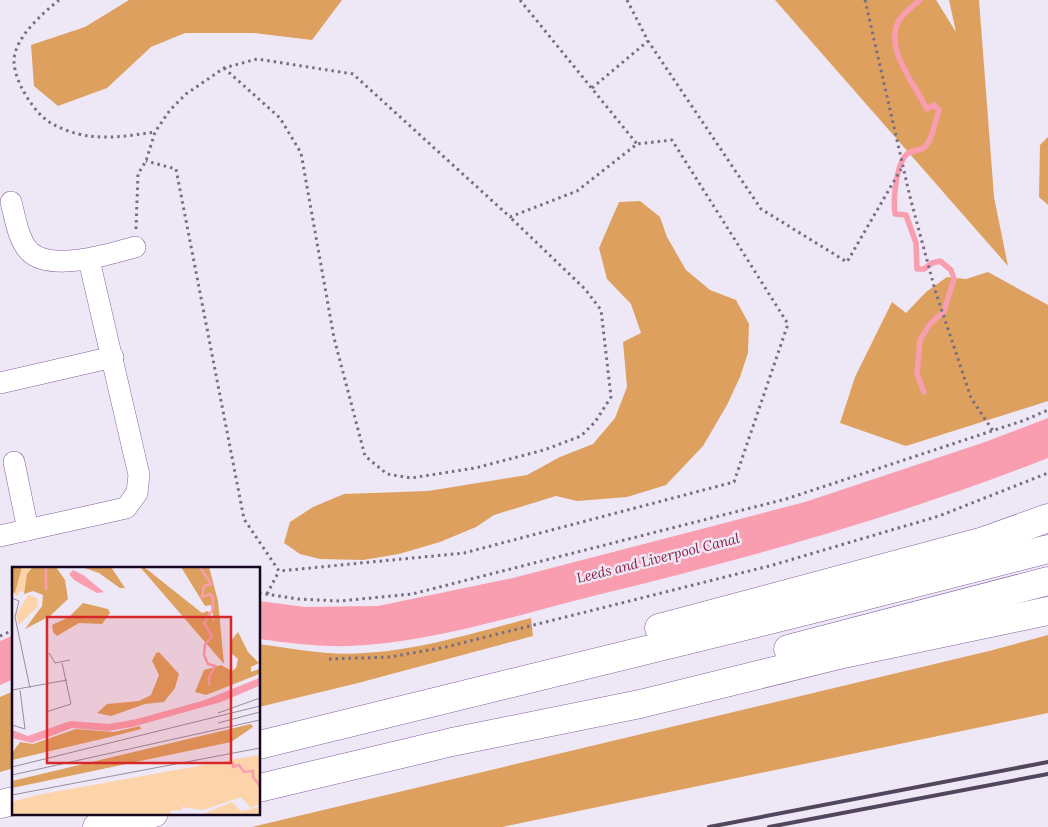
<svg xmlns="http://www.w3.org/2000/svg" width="1048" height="827" viewBox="0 0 1048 827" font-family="Lora,serif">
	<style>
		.forest { fill: #dda05f }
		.water { fill: #f99eb0 }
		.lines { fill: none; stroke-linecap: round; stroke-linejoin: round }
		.stream { stroke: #f99eb0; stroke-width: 5.5 }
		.street-casing { stroke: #8361a3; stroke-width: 22 }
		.highway-casing { stroke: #8361a3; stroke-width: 29 }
		.path { stroke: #786d82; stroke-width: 3; stroke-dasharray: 2.5 4; stroke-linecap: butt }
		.street { stroke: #fff; stroke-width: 21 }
		.highway { stroke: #fff; stroke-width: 28 }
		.rail { stroke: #52465c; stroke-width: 4 }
		.labels { text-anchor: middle; stroke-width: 5; stroke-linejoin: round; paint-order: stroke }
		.water-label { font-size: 14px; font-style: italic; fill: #882041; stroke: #eee7f6 }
		.inset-river { fill: none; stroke: #f99eb0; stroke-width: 2.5 }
		.inset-road { fill: none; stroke: #978da0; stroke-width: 1 }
		.view { fill: #d62828; fill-opacity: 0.15; stroke: #d62828; stroke-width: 2.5 }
		.inset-edge { fill: none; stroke: #14061f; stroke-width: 2.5 }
	</style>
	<rect width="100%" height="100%" fill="#eee7f6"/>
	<g class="forest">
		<path d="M129 0H342L312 40 253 33H185L151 47 107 88 58 106 34 86 31 45 85 27Z"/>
		<path d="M775 0H936L956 32 949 0H979L994 197 1008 266Z"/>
		<path d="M1048 137V205L1039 197 1040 145Z"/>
		<path d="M640 201 660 217 667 237 686 270 710 290 736 300 749 324 748 353 740 377 727 405 703 446 666 485 627 497 577 501 556 496 494 515 476 527 440 542 399 554 363 560 320 559 300 554 284 543 290 522 313 507 344 494 428 491 527 475 560 457 593 444 615 418 627 387 623 342 641 333 631 304 607 279 599 248 619 202Z"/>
		<path d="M988 272 1048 305V401L906 446 840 423 855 377 892 302 906 313 926 292 947 277 966 279Z"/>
		<path d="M531 618 533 636 358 683 259 707V644C282 647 305 651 327 653 396 658 466 635 531 618Z"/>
		<path d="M1048 635V713L502 827H252L989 651Z"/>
		<path d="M14 691V768L0 772V697Z"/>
	</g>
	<g class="water">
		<path d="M1048 418V458C903 515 756 556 605 593 523 613 434 643 349 646 318 647 289 643 259 639V601L305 607 378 606 513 578 805 502 985 442Z"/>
		<path d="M14 635V679L0 685V641Z"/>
	</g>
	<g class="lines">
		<path class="stream" d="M920 0C913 6 902 14 898 22 885 50 915 85 927 109L934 105 939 110C935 122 933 138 925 147 920 151 912 150 907 154 896 164 893 199 895 214L906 215 916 243 917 269H924L932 263 940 261 951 270 954 279 944 311 930 324 920 340 917 374 924 392"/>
		<g class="street-casing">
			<g id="street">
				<path d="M11 202C15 217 18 240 30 252 52 272 110 254 135 247"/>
				<path d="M0 383 113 357"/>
				<path d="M14 462 28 530"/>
				<path d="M0 536 126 508 137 493 139 475 89 260"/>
			</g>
		</g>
		<g class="highway-casing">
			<g id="highway">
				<path d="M659 628 984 541 1048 518"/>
				<path d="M788 649 1048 581"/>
				<path d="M259 745 818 608 1048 549"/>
				<path d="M259 788 452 742 640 704 843 654 1048 611"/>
				<path d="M0 804 14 801"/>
				<path d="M97 827 154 813"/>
			</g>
		</g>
		<g class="path">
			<path d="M59 0C43 13 14 38 14 61 14 79 30 106 44 118 54 127 76 135 90 136 111 139 134 135 155 132"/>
			<path d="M520 0 637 144"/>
			<path d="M627 0 648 41 761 209 847 262 901 169"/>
			<path d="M865 0 910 197 935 290 971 398 993 431"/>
			<path d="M224 68 280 118 301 153 334 338 365 456 387 474 411 478 475 468 544 450 581 436 595 422 611 397 601 310 585 289 510 217"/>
			<path d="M592 88 648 41"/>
			<path d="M136 229 138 174 146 161 155 132 170 110 186 94 224 68 257 59 353 74 510 217 577 191 637 144 672 140 788 324 734 482 464 553 279 571 244 519 176 169 146 161"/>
			<path d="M259 593 298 599 340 601 412 594 786 499 1025 420 1048 410"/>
			<path d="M267 594 279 571"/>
			<path d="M0 636 14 630"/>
			<path d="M329 659 390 657 446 647 773 565 939 516 1048 473"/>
		</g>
		<use href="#street" class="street"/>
		<use href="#highway" class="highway"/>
		<g class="rail">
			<path d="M709 827 1048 762"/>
			<path d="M769 827 1048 774"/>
		</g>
	</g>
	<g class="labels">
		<g class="water-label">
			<text transform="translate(658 558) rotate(-14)" y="5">Leeds and Liverpool Canal</text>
		</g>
	</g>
	<g transform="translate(12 567)">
		<rect width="248" height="248" fill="#eee7f6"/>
		<path d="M10 0H25L15 7 13 25 8 24 5 29 0 25 3 26ZM16 28 26 31 25 40 7 58 4 48ZM247 188V237L239 241 229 230 191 243 170 240V243L158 244 159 247H0V235L25 228ZM220 235 229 244 247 240V247H191Z" fill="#fdd3a9"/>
		<path d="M0 0H10L3 26 0 25ZM44 0 53 13 56 32 38 49 13 62 30 39 31 28 21 24 12 27 15 7 20 1ZM70 0H99L113 21H108L87 6ZM128 0H132L190 46 196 44 202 54 199 38 193 39 169 0H197L206 34 212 97ZM71 36 96 42 98 46 90 57 67 56 45 69 41 65 40 58 57 50ZM226 65 236 85 247 96 239 100V105L247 102V107L194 128 183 125 192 103 209 98 220 104 224 101 226 92 218 85V75ZM147 85 167 107 163 121 152 135 133 137 99 149 85 146 95 137 127 134 139 128 147 108 140 94 144 86ZM239 157 241 160 219 175 0 221V214ZM128 159 129 162 98 170 0 193V186L8 175 21 177 64 162 102 165Z" fill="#dda05f"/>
		<path d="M61 3 71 8 92 25 85 26 62 13 57 7ZM247 111V119L209 135 120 160 96 164 60 161 20 176 0 171V163L16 169 58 154 97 157 125 152 193 133Z" fill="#f99eb0"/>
		<path class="inset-river" d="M188 0 199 17 192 19 190 30 198 27 201 30V42L192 56 200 69 193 78 192 88 196 97 203 99 197 110V119M34 23V0M221 195V200L227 198 232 205 241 204V210L248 219"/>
		<path class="inset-road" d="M0 31 7 34 3 50 18 121M37 86 43 96 58 93M0 123 55 113M34 145 59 137 50 96M206 146 248 131M206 156 248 145M0 158 13 162 8 123M0 200 248 139M0 208 248 153M0 228 248 181"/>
		<path class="view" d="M35 50H219V196H35Z"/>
		<rect width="248" height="248" class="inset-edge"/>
	</g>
</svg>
